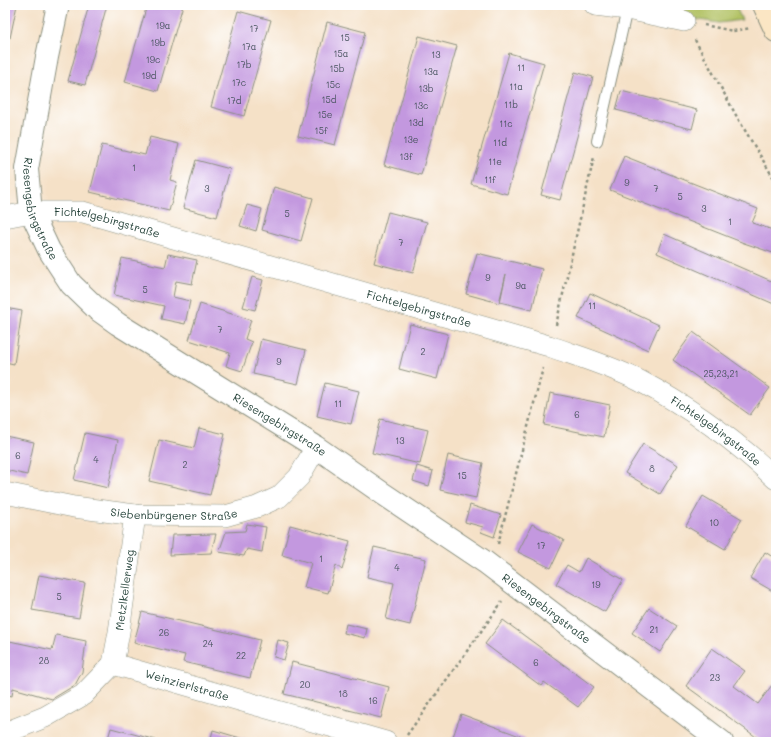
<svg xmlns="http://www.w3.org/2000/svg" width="781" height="747" viewBox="0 0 781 747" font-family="Mali,sans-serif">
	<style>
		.green { fill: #b2c265; stroke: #68804c }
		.building { fill: #c398df }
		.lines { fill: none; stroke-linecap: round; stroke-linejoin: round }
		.service-casing { stroke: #8a8f7e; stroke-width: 12 }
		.minor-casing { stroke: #8a8f7e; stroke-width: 22 }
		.tertiary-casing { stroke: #8a8f7e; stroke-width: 24 }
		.secondary-casing { stroke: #8a8f7e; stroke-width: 24 }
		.path { stroke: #8a8f7e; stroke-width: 2.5; stroke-dasharray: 3 3; stroke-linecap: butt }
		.service { stroke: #fff; stroke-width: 10 }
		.minor { stroke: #fff; stroke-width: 21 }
		.tertiary { stroke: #fff; stroke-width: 22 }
		.secondary { stroke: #fbe6c4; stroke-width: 22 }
		.labels { text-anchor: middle; stroke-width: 3; stroke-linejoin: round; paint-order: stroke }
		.number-label { font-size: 9px; fill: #48545f }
		.street-label { font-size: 11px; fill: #1f3d34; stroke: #fff }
	</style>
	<rect width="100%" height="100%" fill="#fff"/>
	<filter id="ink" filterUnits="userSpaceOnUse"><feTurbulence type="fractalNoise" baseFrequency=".025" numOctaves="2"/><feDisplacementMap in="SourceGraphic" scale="8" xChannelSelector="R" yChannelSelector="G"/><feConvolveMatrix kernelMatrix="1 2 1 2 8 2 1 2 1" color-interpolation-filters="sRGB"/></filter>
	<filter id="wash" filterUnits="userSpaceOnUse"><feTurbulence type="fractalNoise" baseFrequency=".012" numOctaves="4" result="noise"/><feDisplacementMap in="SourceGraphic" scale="16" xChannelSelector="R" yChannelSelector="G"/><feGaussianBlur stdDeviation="0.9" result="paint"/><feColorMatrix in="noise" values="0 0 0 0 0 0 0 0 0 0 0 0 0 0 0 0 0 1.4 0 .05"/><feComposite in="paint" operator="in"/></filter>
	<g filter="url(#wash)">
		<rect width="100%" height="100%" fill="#f5e1c7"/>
		<path class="green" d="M681 5H735L742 20 719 23 687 18Z"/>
		<g id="blocks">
			<g class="building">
				<path d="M5 5H17L10 38 5 37Z"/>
				<path d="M89 5H107L85 85 68 81Z"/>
				<path d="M147 5H183L158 91 125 82Z"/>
				<path d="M238 11 271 20 244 116 211 107Z"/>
				<path d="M327 22 365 32 335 145 298 136Z"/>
				<path d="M419 36 457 46 421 175 384 165Z"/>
				<path d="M509 53 544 63 507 194 471 184Z"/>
				<path d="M575 72 593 77 560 200 541 195Z"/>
				<path d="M621 91 697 110 692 129 616 110Z"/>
				<path d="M150 137 179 144 170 180 177 182 169 211 90 192 102 145 145 155Z"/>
				<path d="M624 156 758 209 752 223 776 231V246L773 253 744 243 610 190Z"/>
				<path d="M196 160 230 169 217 217 183 208Z"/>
				<path d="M274 187 313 198 301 241 262 230Z"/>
				<path d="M247 205 262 209 256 231 240 226Z"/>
				<path d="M388 212 427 222 413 273 374 263Z"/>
				<path d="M664 234 776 283V299L774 304 657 253Z"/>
				<path d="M477 253 542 269 532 310 500 302 506 274 499 303 466 294Z"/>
				<path d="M168 254 197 260 192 284 176 281 173 297 190 301 185 324 161 319 164 306 114 295 122 258 165 267Z"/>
				<path d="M252 277 263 280 255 310 243 307Z"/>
				<path d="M590 293 659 325 648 350 578 318Z"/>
				<path d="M200 304 251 320 245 339 252 342 242 371 226 366 230 353 189 340Z"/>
				<path d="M5 308 22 311 14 364 5 362Z"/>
				<path d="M410 324 448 334 437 379 399 369Z"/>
				<path d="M693 332 770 388 750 415 673 360Z"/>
				<path d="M261 339 306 350 298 384 253 374Z"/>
				<path d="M325 383 359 391 351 424 317 416Z"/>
				<path d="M550 393 610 405 604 437 544 425Z"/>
				<path d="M380 419 428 430 420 464 372 453Z"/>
				<path d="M199 428 225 434 210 495 149 481 159 440 194 448Z"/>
				<path d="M85 433 118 440 108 488 74 480Z"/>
				<path d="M5 436 34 442 27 475 5 470Z"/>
				<path d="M643 444 678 465 660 494 625 473Z"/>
				<path d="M448 455 483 463 476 498 440 490Z"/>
				<path d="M417 466 433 471 429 486 413 481Z"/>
				<path d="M703 496 742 519 725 549 686 526Z"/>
				<path d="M470 505 501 515 494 537 481 532 483 527 465 522Z"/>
				<path d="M247 524 266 527 262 552 247 549 244 556 219 552 226 532 245 531Z"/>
				<path d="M532 524 564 540 551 568 518 552Z"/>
				<path d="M290 525 350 541 342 570 336 565 328 593 304 587 311 563 282 555Z"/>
				<path d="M216 534 211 553 170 555 172 535Z"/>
				<path d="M374 547 426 559 410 625 386 619 394 583 367 577Z"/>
				<path d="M765 552 776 559V593L750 578Z"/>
				<path d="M586 558 623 580 605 612 556 584 567 565 579 572Z"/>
				<path d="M39 575 85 583 79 618 32 610Z"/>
				<path d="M649 608 677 626 660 652 632 633Z"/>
				<path d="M142 612 260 640 250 678 183 662 185 655 134 643Z"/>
				<path d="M503 620 594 687 578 707 544 682 541 686 485 644Z"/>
				<path d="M346 624 367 629 365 638 344 633Z"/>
				<path d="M56 635 86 641 82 672 75 685 52 699 13 688 12 696 5 694V640L52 650Z"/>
				<path d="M278 640 289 643 284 660 274 657Z"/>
				<path d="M712 648 745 671 734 686 758 704 772 685 776 687V742H763L686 686Z"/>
				<path d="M292 662 389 687 381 718 284 694Z"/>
				<path d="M461 714 525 738 524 742H451Z"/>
				<path d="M111 728 156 740 155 742H107Z"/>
				<path d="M213 730 254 742H210Z"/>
			</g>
		</g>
	</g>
	<g filter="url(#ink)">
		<use href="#blocks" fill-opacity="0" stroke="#8a8f7e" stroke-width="1"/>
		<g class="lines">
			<g class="service-casing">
				<path id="service" d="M597 141 627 9"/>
			</g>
			<g class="minor-casing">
				<g id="minor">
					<path d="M595 5 627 9 684 21"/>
					<path id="s1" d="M5 217 31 212H83L549 346C580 357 611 366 640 381 689 407 736 441 776 479"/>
					<path id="s2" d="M5 493 74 507 135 515 225 516 257 507 279 497 299 477 316 447"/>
					<path id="s3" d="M113 664 386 742"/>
					<path id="s4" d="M113 664 119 632 135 515"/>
					<path d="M5 733 45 717 83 695 113 664"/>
				</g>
			</g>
			<g class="tertiary-casing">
				<g id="tertiary">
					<path id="s5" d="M58 5 47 57 27 169 31 212 49 250 71 284 97 309 118 324 316 447 382 493 485 562 722 742"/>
				</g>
			</g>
			<g class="secondary-casing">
				<path id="secondary" d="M764 5 776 31"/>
			</g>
			<g class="path">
				<path d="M704 25 733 31 751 28"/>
				<path d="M695 40 737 117 776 182"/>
				<path d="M556 325 594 157"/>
				<path d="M498 544 543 368"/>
				<path d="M407 735 502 602"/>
			</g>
			<use href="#service" class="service"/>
			<use href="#minor" class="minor"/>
			<use href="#tertiary" class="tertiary"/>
			<use href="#secondary" class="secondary"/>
		</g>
	</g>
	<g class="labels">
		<g class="number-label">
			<text x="163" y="29">19a</text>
			<text x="254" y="32">17</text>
			<text x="345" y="41">15</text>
			<text x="158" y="46">19b</text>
			<text x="249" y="50">17a</text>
			<text x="341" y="57">15a</text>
			<text x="436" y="58">13</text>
			<text x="153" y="63">19c</text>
			<text x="244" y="68">17b</text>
			<text x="521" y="71">11</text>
			<text x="337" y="72">15b</text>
			<text x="431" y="75">13a</text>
			<text x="149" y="79">19d</text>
			<text x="239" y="86">17c</text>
			<text x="333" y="88">15c</text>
			<text x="516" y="90">11a</text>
			<text x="426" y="92">13b</text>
			<text x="329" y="103">15d</text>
			<text x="234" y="104">17d</text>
			<text x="511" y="108">11b</text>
			<text x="421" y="109">13c</text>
			<text x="325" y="118">15e</text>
			<text x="416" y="126">13d</text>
			<text x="506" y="127">11c</text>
			<text x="321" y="134">15f</text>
			<text x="411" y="143">13e</text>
			<text x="500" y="146">11d</text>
			<text x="406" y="160">13f</text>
			<text x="495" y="165">11e</text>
			<text x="134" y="171">1</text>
			<text x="490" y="183">11f</text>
			<text x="627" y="186">9</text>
			<text x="207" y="192">3</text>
			<text x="656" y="192">7</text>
			<text x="680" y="200">5</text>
			<text x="704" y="212">3</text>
			<text x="287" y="217">5</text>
			<text x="730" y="225">1</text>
			<text x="401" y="246">7</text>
			<text x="488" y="281">9</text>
			<text x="521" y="289">9a</text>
			<text x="145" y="293">5</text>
			<text x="592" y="309">11</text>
			<text x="220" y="333">7</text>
			<text x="423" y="355">2</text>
			<text x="279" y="365">9</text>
			<text x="721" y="377">25,23,21</text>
			<text x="338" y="407">11</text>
			<text x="577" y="418">6</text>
			<text x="400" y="444">13</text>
			<text x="18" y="459">6</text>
			<text x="96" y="463">4</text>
			<text x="185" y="468">2</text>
			<text x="652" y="472">8</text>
			<text x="462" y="479">15</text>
			<text x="714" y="526">10</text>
			<text x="541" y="549">17</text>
			<text x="321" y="562">1</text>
			<text x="397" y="571">4</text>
			<text x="596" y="588">19</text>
			<text x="59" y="600">5</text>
			<text x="654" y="633">21</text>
			<text x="164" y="636">26</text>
			<text x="208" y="647">24</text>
			<text x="241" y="659">22</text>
			<text x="44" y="664">28</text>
			<text x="536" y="666">6</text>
			<text x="715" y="681">23</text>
			<text x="305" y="688">20</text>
			<text x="343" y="697">18</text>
			<text x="373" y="704">16</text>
		</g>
		<g class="street-label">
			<text dy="4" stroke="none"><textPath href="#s5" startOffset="209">Riesengebirgstraße</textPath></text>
			<text dy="4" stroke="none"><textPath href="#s1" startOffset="104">Fichtelgebirgstraße</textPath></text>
			<text dy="4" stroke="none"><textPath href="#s1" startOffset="428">Fichtelgebirgstraße</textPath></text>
			<text dy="4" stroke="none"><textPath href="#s5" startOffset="545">Riesengebirgstraße</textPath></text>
			<text dy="4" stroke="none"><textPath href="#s1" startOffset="752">Fichtelgebirgstraße</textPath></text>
			<text dy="4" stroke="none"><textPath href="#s2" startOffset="171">Siebenbürgener Straße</textPath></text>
			<text dy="4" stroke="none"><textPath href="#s4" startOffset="75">Metzlkellerweg</textPath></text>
			<text dy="4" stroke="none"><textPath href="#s5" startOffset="869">Riesengebirgstraße</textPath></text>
			<text dy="4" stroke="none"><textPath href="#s3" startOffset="77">Weinzierlstraße</textPath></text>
		</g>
	</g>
	<rect width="781" height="747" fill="none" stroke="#fff" stroke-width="20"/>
</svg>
